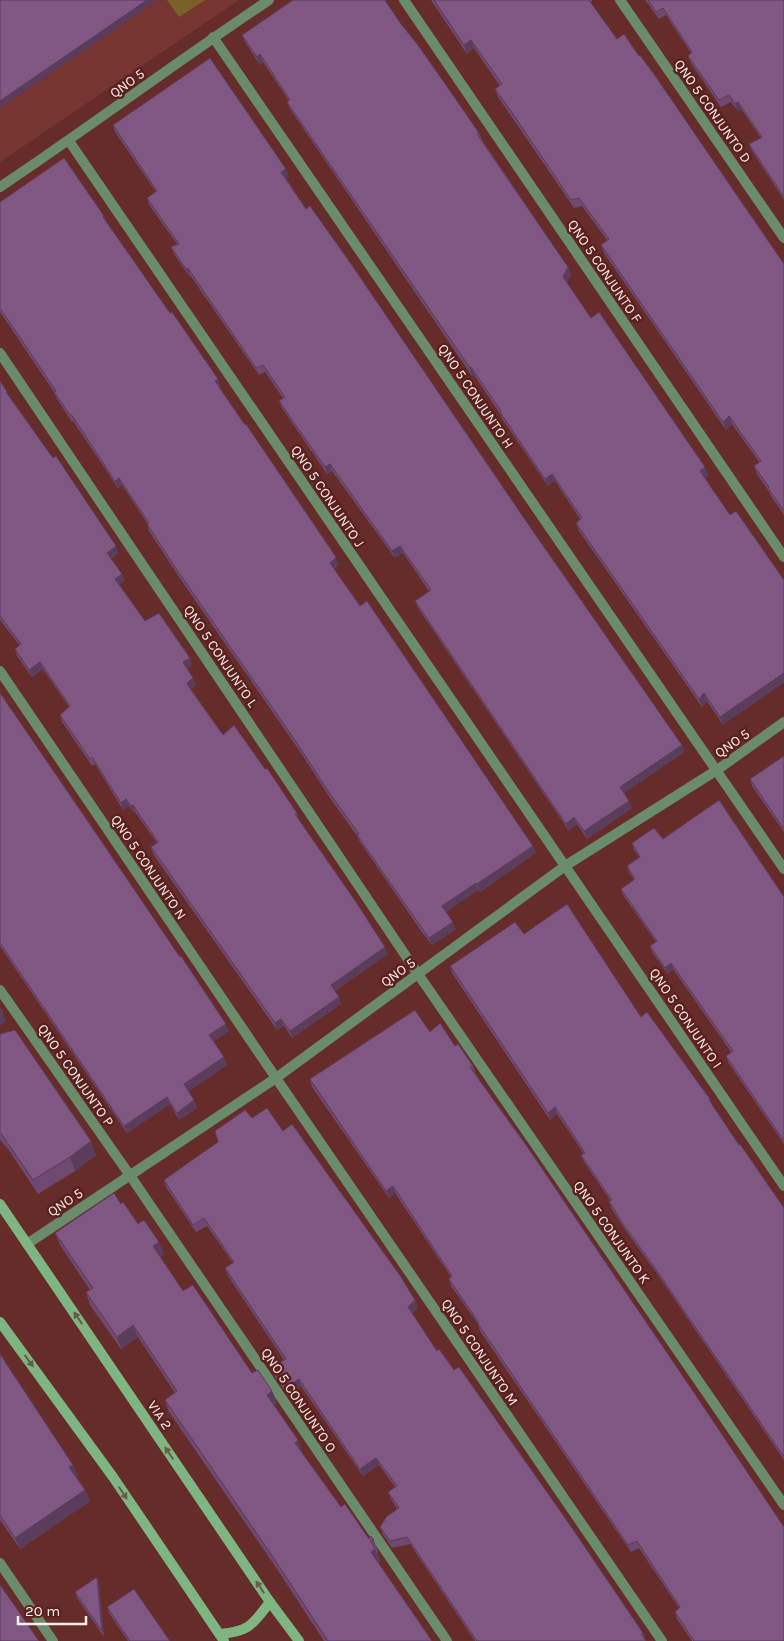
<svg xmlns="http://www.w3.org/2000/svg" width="784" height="1641" viewBox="0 0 784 1641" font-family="Karla,sans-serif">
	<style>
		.built { fill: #763531 }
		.green { fill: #796129 }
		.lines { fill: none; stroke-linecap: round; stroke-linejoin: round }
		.minor { stroke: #6a8c6b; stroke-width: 10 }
		.secondary { stroke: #7fb581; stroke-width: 10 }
		.wall { fill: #6e4a70 }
		.shaded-wall { fill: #5a3c5b }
		.building { fill: #805682; stroke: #5a3c5b }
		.oneway { fill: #695c46 }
		.labels { text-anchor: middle; stroke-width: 5; stroke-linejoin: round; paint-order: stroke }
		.street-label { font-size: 14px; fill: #feefed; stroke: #5a211f }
	</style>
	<rect width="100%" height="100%" fill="#662c29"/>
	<path class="built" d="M0 0H239L0 162Z"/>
	<path class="green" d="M167 0H205L179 17Z"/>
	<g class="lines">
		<g class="minor">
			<path d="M404 0 784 557"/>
			<path d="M620 0 784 238"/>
			<path d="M213 37 784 869"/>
			<path d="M69 141 784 1186"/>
			<path d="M0 187C91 126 178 61 269 0"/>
			<path d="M0 353 418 974 784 1505"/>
			<path d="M0 671 276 1078 662 1641"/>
			<path d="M0 990 129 1174 447 1641"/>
			<path d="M27 1244 276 1078 565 866 717 770 784 722"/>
			<path d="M0 1563 53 1641"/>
		</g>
		<g class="secondary">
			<path d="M0 1204 270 1602 299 1641"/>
			<path d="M0 1322 113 1477 224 1641"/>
			<path d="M220 1634C250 1631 252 1625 270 1602"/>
		</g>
	</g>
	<g class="wall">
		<path d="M431 0H592V1L590 2 617 39 784 264V515L771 496 768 490 757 474 754 466 759 462 732 424 726 430 604 253 601 245 607 240 582 206 574 208 498 97 495 89 500 86 474 48 467 54Z"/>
		<path d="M645 0H784V200L752 151 749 144 761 138 741 109 738 111 731 102 721 107 691 63 688 56 691 53 666 15 659 19Z"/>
		<path d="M401 24 479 133 482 140 568 267 571 275 567 283 591 318 705 467 708 475 705 478 723 725 707 701 702 707 579 531 576 523 580 519 555 481 548 486 503 420 500 414 474 375 472 376 290 109 287 102 289 101 263 62 260 65 245 42 242 35Z"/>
		<path d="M113 125 289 176 286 178 306 209 528 524 684 752 624 793 632 808 587 839 577 824 569 831 418 608 415 601 429 591 403 553 395 558 332 471 327 474 282 408 279 401 283 398 265 372 259 375 190 275 189 276 174 254 171 247 177 244 149 205 147 198 156 192 115 132Z"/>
		<path d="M0 202 104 216 106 222 170 313 218 379 220 386 219 387 339 565 334 569 533 846 536 853 480 892 478 890 446 912 456 929 432 945 421 931 360 842 357 836 330 798 301 753 179 577 149 531 147 524V523L122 485 118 488 73 421 72 422 57 399 54 392 0 312Z"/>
		<path d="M0 381 7 392 9 397 116 546 118 553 111 559 122 574 124 581 119 585 145 621 190 658 192 665 187 668 193 678 196 685 191 689 223 735 297 813 299 820 388 954 335 991 341 1004 292 1038 284 1026 277 1030 153 854 151 847 157 843 135 812 134 813 129 806 123 810 95 764 92 766 62 722 60 715 69 707 43 669 32 677 17 656 15 649 20 646 0 620Z"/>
		<path d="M0 693 229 1031 214 1041 227 1065 189 1091 197 1108 179 1120 170 1104 127 1133 0 946Z"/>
		<path d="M784 756V832L752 786 750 779Z"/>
		<path d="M663 839 784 897V1144L728 1062 726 1056 731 1052 673 969 668 974 652 952 650 946 656 942 623 895 621 889 634 880 629 872 627 866 639 857 634 850 632 843Z"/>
		<path d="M524 934 641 1017 710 1099 712 1105 739 1145 784 1208V1460L658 1275 626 1231 611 1208 609 1201 610 1200 584 1162 581 1155 584 1154 557 1114 550 1120 452 973 450 966Z"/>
		<path d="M430 1032 455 1046 473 1066 475 1073 784 1641H692L677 1619 675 1612 679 1608 639 1548 631 1552 480 1331 478 1324 451 1286 449 1279 451 1277 395 1193 389 1198 312 1087 310 1079Z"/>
		<path d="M0 1034 96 1155 75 1171 38 1194 8 1149 0 1140Z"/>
		<path d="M252 1118 283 1131 415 1300 418 1307 412 1313 437 1351 454 1370 643 1633 646 1641H475L410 1544 392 1548 383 1535 380 1527 397 1509 391 1499 388 1492 395 1487 379 1465 363 1476 301 1386 288 1396 274 1375 271 1368 284 1360 228 1276 225 1268 233 1263 207 1226 196 1232 166 1187 164 1180Z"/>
		<path d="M121 1204 138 1224 159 1242 164 1254 160 1257 183 1291 252 1373 272 1391 277 1403 274 1405 298 1440 302 1453 341 1507 369 1539 374 1540 378 1552H377L380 1561 378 1562 432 1641H324L277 1569 169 1412 165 1400 175 1393 138 1337 121 1349 90 1305 86 1292 90 1290 60 1245 55 1233Z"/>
		<path d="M0 1354 73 1465 78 1477H77L85 1490 90 1501 20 1549 0 1520Z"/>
		<path d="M97 1577 99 1583 104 1637 77 1598 75 1592Z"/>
		<path d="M107 1607 170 1641H128L109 1613Z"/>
	</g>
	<g class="shaded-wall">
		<path d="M147 0H158L0 108V101Z"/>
		<path d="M471 40 474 48 467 54 464 45Z"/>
		<path d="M260 54 263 62 260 65 257 57Z"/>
		<path d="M738 102 741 109 738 111 735 104Z"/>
		<path d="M286 169 289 176 284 179 281 172Z"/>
		<path d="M568 267 571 275 566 285 563 277Z"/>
		<path d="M188 268 190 275 189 276 186 269Z"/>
		<path d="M471 367 474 375 472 376 470 368Z"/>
		<path d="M218 379 220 386 217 388 215 381Z"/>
		<path d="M729 416 732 424 726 430 723 422Z"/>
		<path d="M330 464 332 471 327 474 325 467Z"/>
		<path d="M705 467 708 475 703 479 700 471Z"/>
		<path d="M552 474 555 481 548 486 545 479Z"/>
		<path d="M119 478 122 485 118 488 115 481Z"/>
		<path d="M116 546 118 553 109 560 107 553Z"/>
		<path d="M400 546 403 553 395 558 392 551Z"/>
		<path d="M336 557 339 565 332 570 330 563Z"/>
		<path d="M122 574 124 581 118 586 115 579Z"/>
		<path d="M190 658 192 665 185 669 183 662Z"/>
		<path d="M40 662 43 669 32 677 29 670Z"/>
		<path d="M784 673V683L723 725 720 717Z"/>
		<path d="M193 678 196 685 190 690 187 683Z"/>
		<path d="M704 693 707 701 702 707 699 699Z"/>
		<path d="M682 745 684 752 623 794 620 787Z"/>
		<path d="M126 799 129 806 123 810 121 803Z"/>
		<path d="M629 801 632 808 587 839 584 831Z"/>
		<path d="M133 805 135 812 134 813 131 806Z"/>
		<path d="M574 817 577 824 569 831 566 824Z"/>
		<path d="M533 846 536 853 480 892 477 884Z"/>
		<path d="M476 883 478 890 444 914 442 906Z"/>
		<path d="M453 922 456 929 432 945 429 938Z"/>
		<path d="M385 947 388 954 333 992 331 985Z"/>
		<path d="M671 963 673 969 668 974 665 968Z"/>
		<path d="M339 997 341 1004 292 1038 290 1031Z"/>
		<path d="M1 1007 6 1021 0 1026V1008Z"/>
		<path d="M281 1019 284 1026 277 1030 275 1023Z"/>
		<path d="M226 1024 229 1031 212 1042 209 1035Z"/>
		<path d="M224 1057 227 1065 187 1092 184 1084Z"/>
		<path d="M167 1097 170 1104 127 1133 124 1126Z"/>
		<path d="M194 1100 197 1108 179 1120 177 1113Z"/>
		<path d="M555 1107 557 1114 550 1120 548 1113Z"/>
		<path d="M91 1141 96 1155 75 1171 70 1157Z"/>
		<path d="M393 1186 395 1193 389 1198 386 1191Z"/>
		<path d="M159 1242 164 1254 157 1259 153 1246Z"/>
		<path d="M415 1300 418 1307 410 1314 408 1307Z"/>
		<path d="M133 1325 138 1337 121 1349 117 1337Z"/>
		<path d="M299 1379 301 1386 288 1396 286 1388Z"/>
		<path d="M272 1391 277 1403 272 1407 267 1395Z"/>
		<path d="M298 1440 303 1452 300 1455 295 1443Z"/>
		<path d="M376 1458 379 1465 363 1476 360 1469Z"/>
		<path d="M73 1465 78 1477 74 1479 69 1467Z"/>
		<path d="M85 1490 90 1501 20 1549 15 1538Z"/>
		<path d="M375 1549 380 1561 375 1564 371 1552Z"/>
		<path d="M97 1577 99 1583 104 1637 102 1631Z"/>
	</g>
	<g class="building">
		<path d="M0 0H147L0 101Z"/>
		<path d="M293 0H385L401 24 418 45 464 111 479 133 477 134 568 267 563 277 591 318 599 312 705 467 700 471 730 515 736 511 784 580V673L720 717 704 693 699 699 576 523 582 518 552 474 545 479 500 412 501 411 471 367 470 368 287 102 290 100 260 54 257 57 242 35Z"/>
		<path d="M434 0H589L617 39 624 34 639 56 640 55 656 77 784 264V511L768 488 769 487 754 466 761 461 729 416 723 422 601 245 609 239 579 198 571 200 511 111 495 89 502 84 471 40 464 45Z"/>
		<path d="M648 0H784V197L749 144 762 137 738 102 735 104 729 95 719 100 688 56 692 52 663 8 656 12Z"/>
		<path d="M210 58 286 169 281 172 306 209 310 206 347 258 528 524 682 745 620 787 629 801 584 831 574 817 566 824 415 601 431 590 400 546 392 551 330 464 325 467 279 401 285 397 263 365 256 368 188 268 186 269 171 247 179 244 147 198 157 191 113 125Z"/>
		<path d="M64 158 104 216 103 217 170 313 172 312 218 379 215 381 245 425 246 424 336 557 330 563 360 606 367 601 533 846 477 884 476 883 442 906 453 922 429 938 419 924 357 835 359 834 328 791 299 746 177 570 147 524 149 523 119 478 115 481 71 414 70 415 54 392 56 391 0 308V202Z"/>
		<path d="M0 381 7 392H6L53 458 56 456 116 546 107 553 122 574 115 579 145 621 159 613 190 658 183 662 193 678 187 683 191 690 223 735 234 725 265 769 267 768 297 813 295 814 356 902 385 947 331 985 339 997 290 1031 281 1019 275 1023 151 847 158 842 133 805 131 806 126 799 121 803 92 757 90 759 60 715 70 706 40 662 29 670 15 649 21 644 0 616Z"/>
		<path d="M0 693 72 798 180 957 181 956 226 1024 209 1035 224 1057 184 1084 194 1100 177 1113 167 1097 124 1126 0 943Z"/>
		<path d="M784 756V829L750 779Z"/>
		<path d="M719 800 784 897V1141L726 1056 733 1051 671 963 665 968 650 946 657 941 621 889 635 879 627 866 640 857 632 843 654 828 663 839Z"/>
		<path d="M567 904 641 1017 647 1012 710 1099 709 1100 739 1145 740 1144 784 1208V1457L655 1268 623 1224 609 1201 612 1200 581 1155 585 1153 555 1107 548 1113 450 966 515 922 524 934Z"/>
		<path d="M415 1010 430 1032 440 1023 455 1046 458 1044 473 1066 470 1067 526 1145 699 1400 784 1527V1641H694L675 1612 680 1607 637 1541 628 1545 478 1324 479 1323 449 1279 452 1276 393 1186 386 1191 310 1079Z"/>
		<path d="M15 1030 91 1141 70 1157 33 1180 0 1132V1034Z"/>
		<path d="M267 1108 283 1131 292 1124 401 1277 415 1300 408 1307 437 1351 439 1349 454 1370 459 1367 568 1522 643 1633 641 1634 646 1641H477L407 1537 390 1541 380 1527 387 1516 399 1508 388 1492 397 1486 376 1458 360 1469 299 1379 286 1388 271 1368 286 1359 225 1268 234 1262 204 1218 193 1225 164 1180 218 1142 215 1131 245 1110 252 1118Z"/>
		<path d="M114 1193 121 1204 123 1202 138 1224 144 1220 159 1242 153 1246 183 1291 193 1285 252 1373 258 1370 272 1391 267 1395 298 1440 295 1443 341 1507 345 1504 369 1539 371 1536 374 1540H370L375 1549 371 1552 432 1641H328L273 1557 165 1400 177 1391 133 1325 117 1337 86 1292 93 1288 55 1233Z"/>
		<path d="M0 1354 73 1465 69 1467 85 1490 15 1538 0 1515Z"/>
		<path d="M97 1577 102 1631 75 1592Z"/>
		<path d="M0 1585 15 1606 39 1641H0Z"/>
		<path d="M134 1589 170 1641H130L107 1607Z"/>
	</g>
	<defs><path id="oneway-solid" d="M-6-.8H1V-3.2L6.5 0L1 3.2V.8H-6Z" transform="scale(1.25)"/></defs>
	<g class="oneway">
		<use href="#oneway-solid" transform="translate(78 1318) rotate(-124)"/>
		<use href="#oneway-solid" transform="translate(29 1361) rotate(54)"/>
		<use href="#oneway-solid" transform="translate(169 1453) rotate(-124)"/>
		<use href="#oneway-solid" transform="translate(123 1493) rotate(56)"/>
		<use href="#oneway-solid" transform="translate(260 1587) rotate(-124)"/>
	</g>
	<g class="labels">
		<g class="street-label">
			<text transform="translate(127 83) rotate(-36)" y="5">QNO 5</text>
			<text transform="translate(713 111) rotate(55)" y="5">QNO 5 CONJUNTO D</text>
			<text transform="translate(605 271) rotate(56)" y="5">QNO 5 CONJUNTO F</text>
			<text transform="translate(476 396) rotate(56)" y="5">QNO 5 CONJUNTO H</text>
			<text transform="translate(328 496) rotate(56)" y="5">QNO 5 CONJUNTO J</text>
			<text transform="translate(221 656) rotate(56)" y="5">QNO 5 CONJUNTO L</text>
			<text transform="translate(732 743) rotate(-35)" y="5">QNO 5</text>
			<text transform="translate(149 867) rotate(56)" y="5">QNO 5 CONJUNTO N</text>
			<text transform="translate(398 972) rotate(-36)" y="5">QNO 5</text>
			<text transform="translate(686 1018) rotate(56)" y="5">QNO 5 CONJUNTO I</text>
			<text transform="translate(76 1075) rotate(55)" y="5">QNO 5 CONJUNTO P</text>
			<text transform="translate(65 1202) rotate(-34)" y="5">QNO 5</text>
			<text transform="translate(612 1232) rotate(55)" y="5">QNO 5 CONJUNTO K</text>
			<text transform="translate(480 1352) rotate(56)" y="5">QNO 5 CONJUNTO M</text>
			<text transform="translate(299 1400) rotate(56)" y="5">QNO 5 CONJUNTO O</text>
			<text transform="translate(160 1415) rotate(56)" y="5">VIA 2</text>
		</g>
	</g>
	<path d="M18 1616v8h68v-8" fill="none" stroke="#feefed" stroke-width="2.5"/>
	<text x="25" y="1616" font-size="15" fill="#feefed" stroke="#5a211f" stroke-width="4" paint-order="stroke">20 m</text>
</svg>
